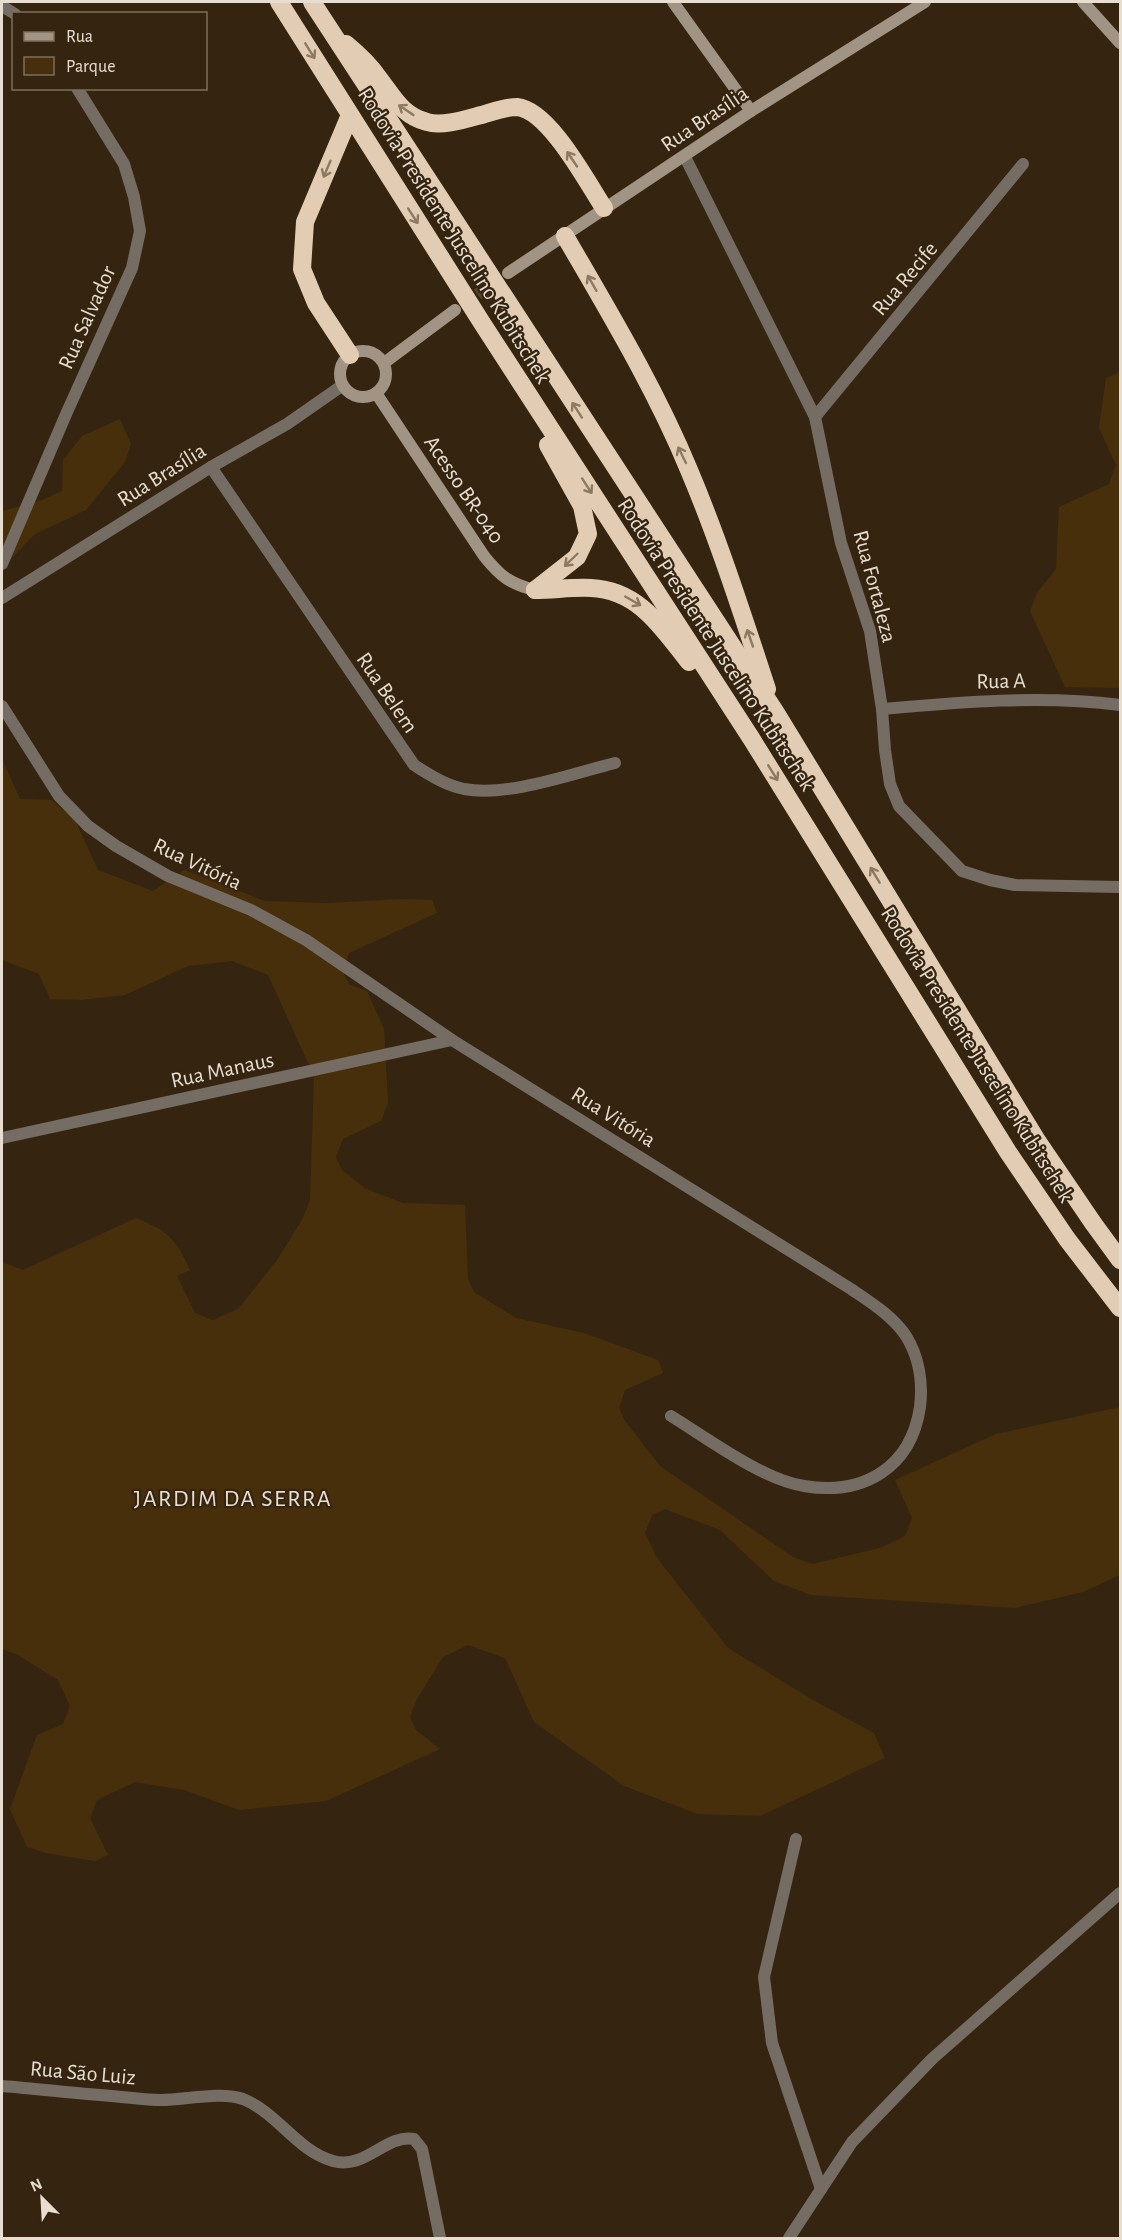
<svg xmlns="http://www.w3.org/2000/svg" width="1122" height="2240" viewBox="0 0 1122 2240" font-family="'Alegreya Sans',sans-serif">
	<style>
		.green { fill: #482f0b }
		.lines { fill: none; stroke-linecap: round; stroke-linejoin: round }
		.secondary-tunnel { stroke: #50412d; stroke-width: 12; stroke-dasharray: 12 6; stroke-linecap: butt }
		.street { stroke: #756d63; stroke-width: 12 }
		.secondary { stroke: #a19484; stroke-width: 12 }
		.highway { stroke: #e2cdb4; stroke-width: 18 }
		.oneway { stroke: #8c7962 }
		.labels { text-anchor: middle; stroke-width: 4.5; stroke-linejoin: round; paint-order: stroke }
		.street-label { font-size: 22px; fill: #e7ddd0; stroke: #352510 }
		.neighbourhood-label { font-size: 24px; letter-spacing: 1.5px; fill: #e7ddd0; stroke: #352510 }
	</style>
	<rect width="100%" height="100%" fill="#352510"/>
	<g class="green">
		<path d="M1120 372V688L1065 687 1030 611 1037 593 1056 569 1059 507 1109 484 1116 465 1099 428 1106 378Z"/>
		<path d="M120 419 131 444 125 462 86 510 35 534 2 568V511L37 502 62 491 63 460 82 436Z"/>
		<path d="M2 759 20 799 51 800 75 820 98 870 153 891 185 870 265 901 326 903 401 899 432 900 437 913 349 953 343 972 349 984 367 991 384 1029 388 1103 381 1121 343 1139 336 1157 342 1170 366 1189 403 1203 465 1205 468 1279 474 1292 516 1318 584 1333 658 1360 663 1373 625 1390 619 1408 625 1421 660 1466 793 1557 812 1564 880 1548 905 1536 912 1518 895 1480 996 1434 1120 1407V1575L1083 1592 1015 1608 811 1595 774 1581 720 1530 665 1509 652 1515 645 1533 657 1558 728 1648 813 1700 874 1733 885 1758 760 1816 698 1814 624 1786 534 1722 505 1658 468 1645 443 1657 417 1699 410 1717 416 1730 440 1749 326 1801 239 1810 184 1790 135 1782 97 1800 90 1818 108 1855 95 1861 46 1853 27 1847 10 1809 37 1735 63 1724 70 1706 58 1680 16 1654 2 1649V1257L4 1263 23 1270 136 1218C168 1231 176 1239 190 1270L177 1276 195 1313 213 1320 238 1309 277 1260 303 1218 310 1200 314 1076 268 975 232 961 188 966 125 995 81 1000 50 999 39 974 2 960Z"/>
	</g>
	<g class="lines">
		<path class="secondary-tunnel" d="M463 305 500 278"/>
		<g class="street">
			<path d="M2 6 15 14"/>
			<path d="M685 157 815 417 841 543 870 631 882 709 885 750 890 784 899 806 962 871 990 880 1015 885 1120 887"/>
			<path d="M815 417 1023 164"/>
			<path d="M211 467 414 765C430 775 445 785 464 789 509 797 571 774 615 763"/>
			<path d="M2 564 67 412 132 268 140 231 134 197 124 164 77 88"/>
			<path d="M2 598 211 467 287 424 343 385"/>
			<path d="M2 706 59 796 88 826 116 846 168 876 251 910 306 940 452 1040 851 1289C870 1302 893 1316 906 1336 919 1357 923 1383 920 1407 911 1468 863 1496 804 1486 763 1480 707 1438 671 1416"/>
			<path d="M882 709C961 702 1042 695 1120 705"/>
			<path d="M2 1138 452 1040"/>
			<path d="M796 1839 764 1977 772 2043 821 2189"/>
			<path d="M2 2086C38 2089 74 2093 111 2096 127 2097 144 2100 161 2100 185 2100 221 2091 243 2099 278 2113 297 2151 333 2161 366 2170 385 2134 414 2139L422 2149 440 2238"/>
			<path d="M789 2238 852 2142 932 2059 1120 1893"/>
		</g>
		<g class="secondary">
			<path d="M673 2 751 111"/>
			<path d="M1083 2 1120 43"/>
			<path d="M508 273 751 111 925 2"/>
			<circle cx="363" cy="374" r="23"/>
			<path d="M384 363 455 310"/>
			<path d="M376 393 484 556C500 576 510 584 535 590"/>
		</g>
		<g class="highway">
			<path d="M279 2 482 323 751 738 1008 1152 1067 1239 1120 1308"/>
			<path d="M312 2 776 713 1036 1139 1093 1223 1120 1260"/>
			<path d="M346 44C358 54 369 64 378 77 393 96 401 115 427 122 443 127 469 118 485 114 495 111 506 107 517 107 549 110 587 182 604 208"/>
			<path d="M565 236C609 312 655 388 689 470 719 541 743 616 767 689"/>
			<path d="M350 355 316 303 302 269 305 222 350 115"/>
			<path d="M535 590 577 557 588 534 582 506 548 445"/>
			<path d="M535 590C553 590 573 587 591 588 639 590 662 628 689 662"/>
		</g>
	</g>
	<defs><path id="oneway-shaft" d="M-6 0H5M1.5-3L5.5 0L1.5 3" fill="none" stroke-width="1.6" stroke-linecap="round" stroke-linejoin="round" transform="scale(1.5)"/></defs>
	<g class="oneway">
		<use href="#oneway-shaft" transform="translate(310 51) rotate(58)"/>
		<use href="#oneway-shaft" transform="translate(406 110) rotate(-146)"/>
		<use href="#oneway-shaft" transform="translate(572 159) rotate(-124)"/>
		<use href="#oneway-shaft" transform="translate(327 169) rotate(113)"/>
		<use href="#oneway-shaft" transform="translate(413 216) rotate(57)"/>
		<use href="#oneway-shaft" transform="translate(592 283) rotate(-120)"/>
		<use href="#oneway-shaft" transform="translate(577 410) rotate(-123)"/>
		<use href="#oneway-shaft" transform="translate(682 455) rotate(-116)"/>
		<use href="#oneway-shaft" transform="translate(587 486) rotate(57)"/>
		<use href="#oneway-shaft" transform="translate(571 560) rotate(136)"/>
		<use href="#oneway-shaft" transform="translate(633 601) rotate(30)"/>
		<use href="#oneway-shaft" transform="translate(750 638) rotate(-109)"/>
		<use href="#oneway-shaft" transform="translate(773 773) rotate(58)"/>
		<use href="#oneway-shaft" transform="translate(875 875) rotate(-121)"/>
	</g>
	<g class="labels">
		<g class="street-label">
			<text transform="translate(704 118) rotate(-34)" y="8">Rua Brasília</text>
			<text transform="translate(455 235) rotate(58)" y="8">Rodovia Presidente Juscelino Kubitschek</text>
			<text transform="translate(904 278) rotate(-50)" y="8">Rua Recife</text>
			<text transform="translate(86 317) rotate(-66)" y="8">Rua Salvador</text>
			<text transform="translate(161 474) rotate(-32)" y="8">Rua Brasília</text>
			<text transform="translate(465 489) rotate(56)" y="8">Acesso BR-040</text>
			<text transform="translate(876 586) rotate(75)" y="8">Rua Fortaleza</text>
			<text transform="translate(717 644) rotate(57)" y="8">Rodovia Presidente Juscelino Kubitschek</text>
			<text transform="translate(1001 680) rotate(-1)" y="8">Rua A</text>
			<text transform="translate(388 692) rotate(56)" y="8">Rua Belem</text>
			<text transform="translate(198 863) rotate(25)" y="8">Rua Vitória</text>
			<text transform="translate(978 1054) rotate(58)" y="8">Rodovia Presidente Juscelino Kubitschek</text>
			<text transform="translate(222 1069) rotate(-12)" y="8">Rua Manaus</text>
			<text transform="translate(614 1116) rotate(32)" y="8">Rua Vitória</text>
			<text transform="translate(83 2072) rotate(5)" y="8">Rua São Luiz</text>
		</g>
		<g class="neighbourhood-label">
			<text x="233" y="1506">JARDIM DA SERRA</text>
		</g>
	</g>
	<rect width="1122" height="2240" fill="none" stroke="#e7ddd0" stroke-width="6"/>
	<rect x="12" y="12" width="195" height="78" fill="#352510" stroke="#7c6f5d" stroke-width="1.5"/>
	<rect x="24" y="32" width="30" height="9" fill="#a19484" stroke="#7c6f5d" stroke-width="1.5"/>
	<text x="66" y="42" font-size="18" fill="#e7ddd0">Rua</text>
	<rect x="24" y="57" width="30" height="18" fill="#482f0b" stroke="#7c6f5d" stroke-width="1.5"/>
	<text x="66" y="72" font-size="18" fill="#e7ddd0">Parque</text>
	<g transform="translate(42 2198) rotate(336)" stroke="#352510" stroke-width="4.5" paint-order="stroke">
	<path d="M0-4.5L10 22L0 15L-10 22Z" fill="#e7ddd0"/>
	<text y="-9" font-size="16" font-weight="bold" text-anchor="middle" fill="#e7ddd0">N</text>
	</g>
</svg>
